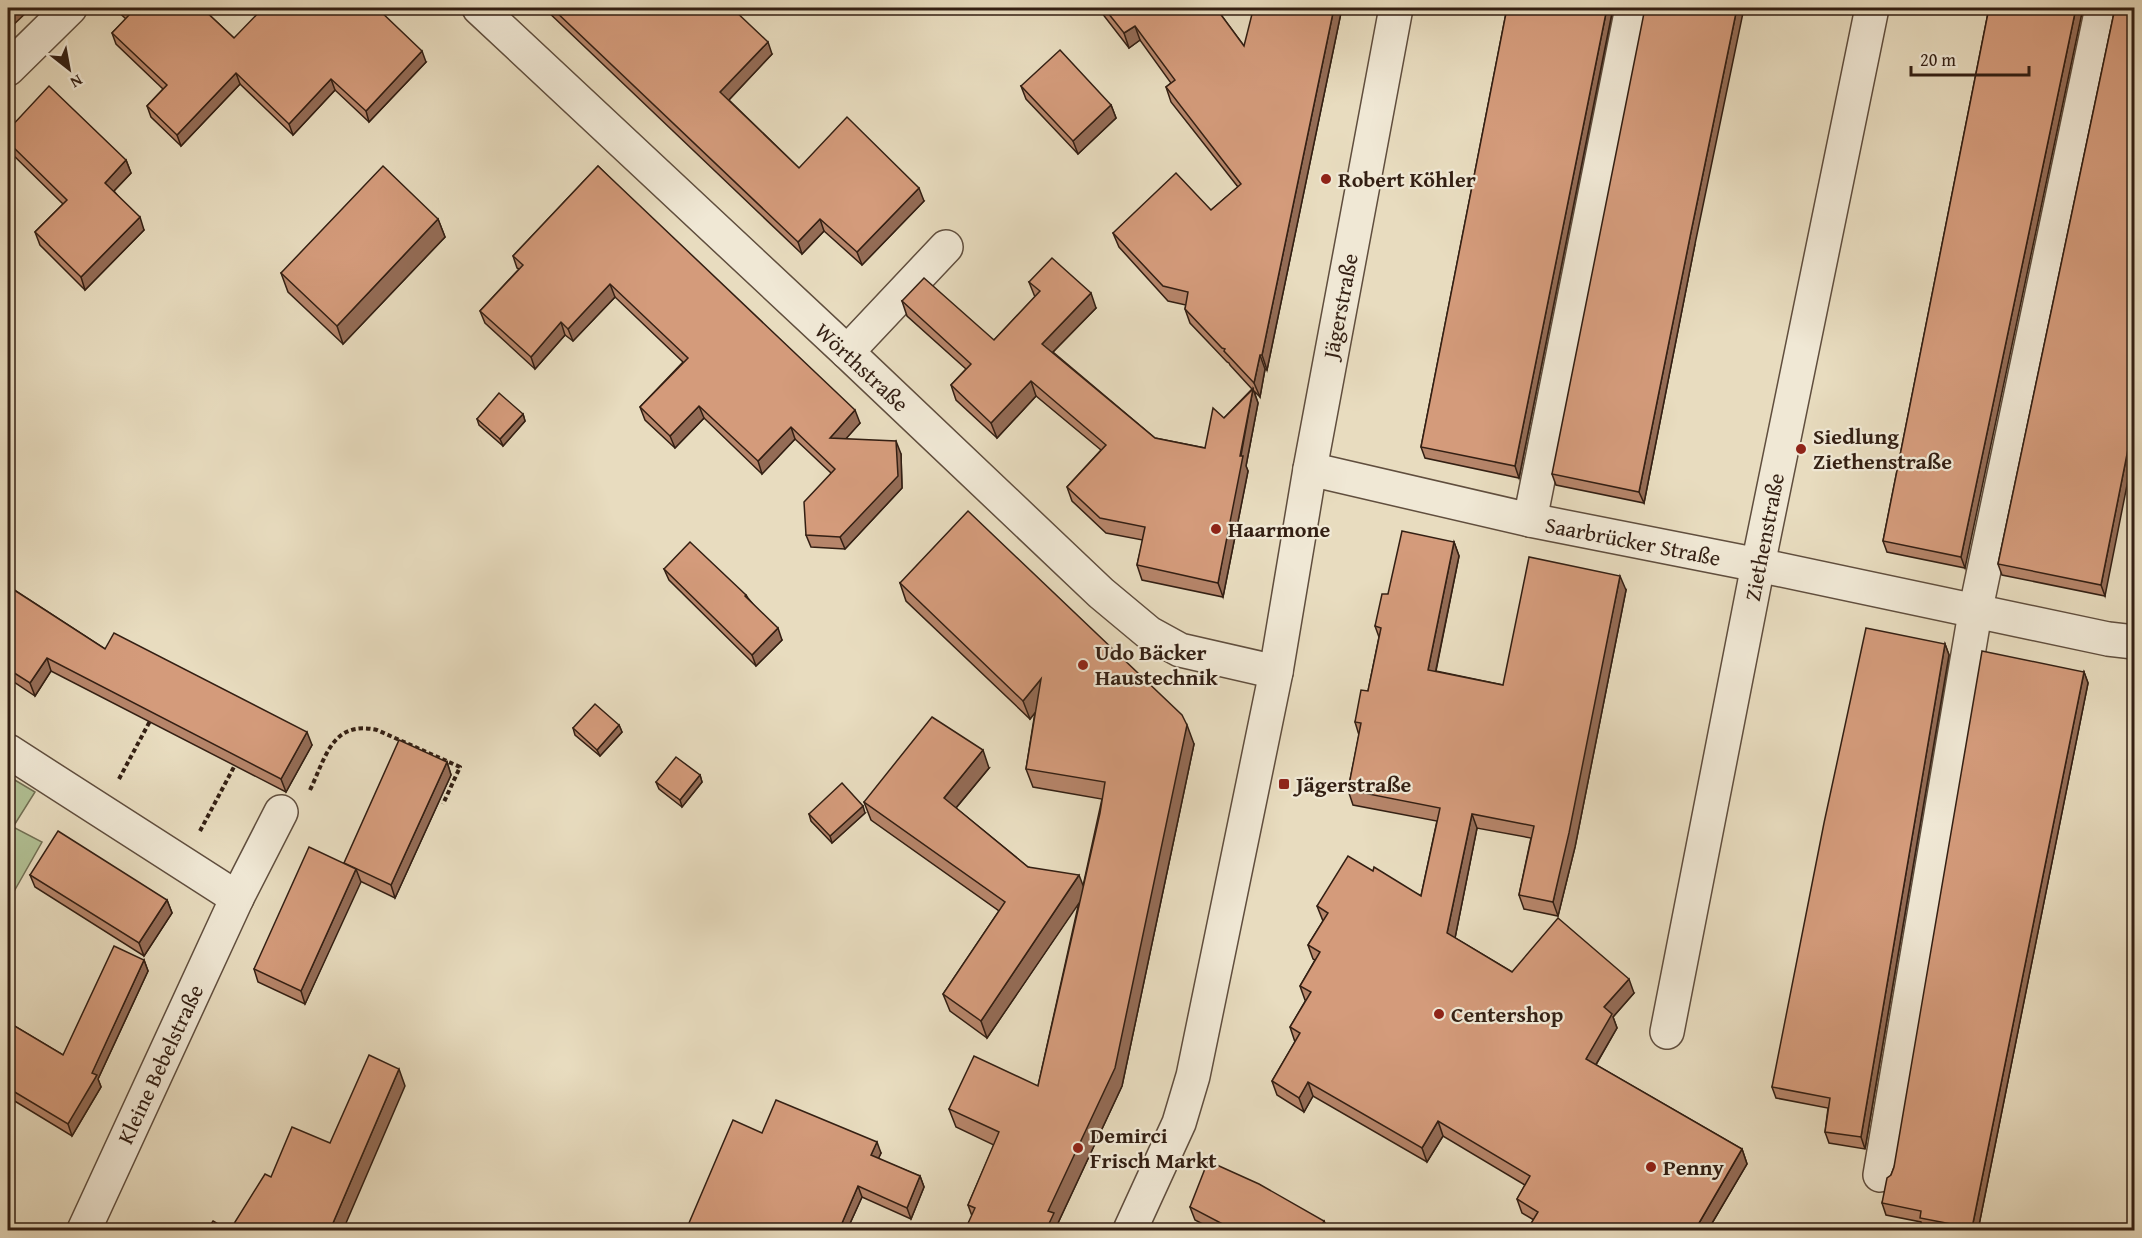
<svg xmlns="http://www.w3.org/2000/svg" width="2142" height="1238" viewBox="0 0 2142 1238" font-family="'Gentium Book Plus',serif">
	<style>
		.green { fill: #b2c195; stroke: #727054; stroke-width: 1.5 }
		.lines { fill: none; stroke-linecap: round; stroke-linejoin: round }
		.minor-casing { stroke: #604e3e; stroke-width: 36 }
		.path { stroke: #331f13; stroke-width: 4; stroke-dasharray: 4.5 3; stroke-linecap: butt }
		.minor { stroke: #f0e8d5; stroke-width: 33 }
		.wall { fill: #b6856a; stroke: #331f13; stroke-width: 1.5 }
		.shaded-wall { fill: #946c56; stroke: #331f13; stroke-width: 1.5 }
		.building { fill: #d49b7b; stroke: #331f13; stroke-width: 1.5 }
		.poi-dot { fill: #8f2418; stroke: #f0e8d5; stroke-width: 2 }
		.labels { text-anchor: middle; stroke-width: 4.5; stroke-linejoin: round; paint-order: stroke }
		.poi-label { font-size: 22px; font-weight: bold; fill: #331f13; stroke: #f0e8d5; text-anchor: start }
		.street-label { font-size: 22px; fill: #331f13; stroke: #f0e8d5 }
	</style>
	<rect width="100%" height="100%" fill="#e8dcbf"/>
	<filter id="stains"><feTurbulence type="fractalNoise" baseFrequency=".00333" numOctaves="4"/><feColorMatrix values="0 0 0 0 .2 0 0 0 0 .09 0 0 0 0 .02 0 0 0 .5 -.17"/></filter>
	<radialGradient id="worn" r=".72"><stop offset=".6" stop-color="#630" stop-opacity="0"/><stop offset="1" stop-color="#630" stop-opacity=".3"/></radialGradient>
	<path class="green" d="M8 776 35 792 13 827 42 842 8 902Z"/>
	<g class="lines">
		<g class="minor-casing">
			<g id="minor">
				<path d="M479 8 847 352 1101 593 1149 633 1180 650 1276 672"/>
				<path d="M8 69 70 8"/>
				<path d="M847 352 946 247"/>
				<path d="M1310 469 1530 520 1758 565 2108 639 2134 642"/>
				<path d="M1530 520 1632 8"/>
				<path d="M8 751 237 898"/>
				<path d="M1667 1032 1758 565 1872 8"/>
				<path d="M1880 1175 1975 613 2102 8"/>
				<path d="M84 1230 237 898 281 812"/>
				<path d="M1130 1230 1179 1123 1193 1076 1276 672 1310 469 1396 8"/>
			</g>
		</g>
		<g class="path">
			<path d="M119 779 150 721"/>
			<path d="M310 790C326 757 332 720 377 730L460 767 443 804"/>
			<path d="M200 831 235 765"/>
			<path d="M8 1113 14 1101"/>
			<path d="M8 1115 12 1126"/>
		</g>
		<use href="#minor" class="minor"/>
	</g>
	<g class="wall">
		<path d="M114 8H202L234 38 426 62 369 122 335 90 293 135 240 84 181 146 151 117 147 106 163 89 116 44 112 33 126 19Z"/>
		<path d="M544 8H633L639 14 772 54 729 100 799 168 924 201 862 265 824 231 802 254Z"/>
		<path d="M1098 8H1216L1244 46 1260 8H1342L1267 370 1265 369 1260 397 1254 391 1258 403 1246 466 1248 471 1223 597 1142 580 1137 565 1143 540 1106 533 1072 501 1067 487 1101 450 1036 396 997 438 956 400 951 385 966 369 907 316 902 301 994 340 1035 297 1029 282 1096 308 1053 352 1155 438 1205 448 1224 418 1252 389 1230 365 1229 363 1227 362 1190 323 1185 309 1186 305 1168 301 1119 247 1113 233 1211 210 1238 187 1171 102 1166 87 1171 83 1140 40 1129 48Z"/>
		<path d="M1507 8H1613L1519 478 1425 458 1421 447Z"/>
		<path d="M1989 8 1965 568 1887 552 1883 541Z"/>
		<path d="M2115 8 2105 596 2002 575 1998 564Z"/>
		<path d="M1021 86 1111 105 1116 118 1078 154 1026 99Z"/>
		<path d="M8 130 126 160 131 173 114 191 144 230 85 290 40 245 35 232 63 204 8 150Z"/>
		<path d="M598 166 860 423 845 439 901 454 902 488 845 549 811 547 806 535 831 473 795 439 762 474 704 418 675 448 645 420 640 407 683 362 615 297 573 341 565 335 535 369 485 323 480 311 519 269 517 268 513 256Z"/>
		<path d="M438 219 445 237 343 344 288 292 281 273Z"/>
		<path d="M1695 244 1644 503 1556 485 1552 474Z"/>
		<path d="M523 414 525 421 503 446 479 425 477 419Z"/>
		<path d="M1454 542 1459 556 1436 671 1503 685 1626 590 1575 847 1558 916 1524 909 1519 895 1531 838 1477 828 1455 938 1512 972 1634 993 1613 1017 1617 1028 1596 1065 1742 1149 1747 1164 1708 1230H1527L1534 1220 1522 1213 1517 1199 1525 1185 1443 1136 1427 1162 1313 1096 1304 1112 1277 1095 1272 1081 1295 1042 1290 1027 1306 1000H1305L1300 986 1315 960 1313 959 1308 945 1323 921 1317 906 1373 871 1421 896 1437 821 1353 805 1348 790 1359 735 1355 722 1368 691 1379 637 1375 626 1388 594Z"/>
		<path d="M664 569 746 595 748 598 782 640 756 666 669 580Z"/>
		<path d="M900 583 1194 744 1122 1086 1058 1223 972 1216 968 1205 994 1145 956 1127 949 1109 1038 1086 1079 902 987 1038 950 1011 943 994 999 911 871 820 864 802 989 768 956 808 1028 867 1083 886 1102 799 1033 787 1026 769 1035 712 1030 719 906 601Z"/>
		<path d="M8 586 105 649 312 745 286 792 51 671 35 696 8 678Z"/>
		<path d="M1945 644 1949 655 1865 1149 1829 1143 1825 1132 1828 1108 1776 1098 1772 1087Z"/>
		<path d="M2084 672 2088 683 1978 1230H1931L1924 1229 1921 1222 1886 1215 1882 1203 1891 1175Z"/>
		<path d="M619 725 622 732 600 756 575 735 573 728Z"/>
		<path d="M447 762 451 775 395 898 360 881 305 1004 258 982 254 969 344 863Z"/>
		<path d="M700 775 702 782 682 807 659 789 656 782Z"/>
		<path d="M865 813 832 843 811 821 809 814Z"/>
		<path d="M30 875 167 900 172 913 144 956 35 887Z"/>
		<path d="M144 960 148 971 98 1079 101 1087 72 1136 8 1097V1022L63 1055Z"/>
		<path d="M762 1133 881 1153 878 1159 920 1176 924 1187 911 1219 862 1197 847 1230H686Z"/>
		<path d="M1190 1207 1324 1221 1328 1230H1214L1195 1220Z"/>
	</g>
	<g class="shaded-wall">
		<path d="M22 8H31L8 30V21Z"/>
		<path d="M1334 8H1342L1267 370 1262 355Z"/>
		<path d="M1607 8H1613L1519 478 1515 466Z"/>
		<path d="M1737 8H1744L1695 244 1644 503 1639 492 1691 232Z"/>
		<path d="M2076 8H2083L1965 568 1961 557Z"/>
		<path d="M1135 26 1140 40 1129 48 1124 33Z"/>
		<path d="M768 42 772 54 725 104 720 92Z"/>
		<path d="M422 51 426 62 369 122 366 111Z"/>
		<path d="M236 73 240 84 181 146 177 135Z"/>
		<path d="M331 79 335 90 293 135 289 124Z"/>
		<path d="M1111 105 1116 118 1078 154 1073 141Z"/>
		<path d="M126 160 131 173 110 195 105 183Z"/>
		<path d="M919 188 924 201 862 265 857 252Z"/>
		<path d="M140 217 144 230 85 290 81 277Z"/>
		<path d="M438 219 445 237 343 344 337 326Z"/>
		<path d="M820 219 824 231 802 254 798 242Z"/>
		<path d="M610 284 615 297 573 341 568 329Z"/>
		<path d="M1091 293 1096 308 1047 358 1042 344Z"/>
		<path d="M561 322 565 335 535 369 531 357Z"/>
		<path d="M1260 355 1265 369 1260 397 1254 383Z"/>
		<path d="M1031 381 1036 396 997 438 991 423Z"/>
		<path d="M1253 389 1258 403 1246 466 1248 471 1223 597 1218 583Z"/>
		<path d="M699 406 704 418 675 448 670 436Z"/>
		<path d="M855 410 860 423 835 451 830 438Z"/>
		<path d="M523 414 525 421 503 446 500 439Z"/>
		<path d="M2134 419V450L2105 596 2101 585Z"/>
		<path d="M791 427 795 439 762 474 758 461Z"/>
		<path d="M896 441 901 454 902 488 845 549 840 537Z"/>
		<path d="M1454 542 1459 556 1433 684 1428 670Z"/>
		<path d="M1620 576 1626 590 1575 847 1558 916 1553 902Z"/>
		<path d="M778 628 782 640 756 666 752 655Z"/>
		<path d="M1945 644 1949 655 1865 1149 1861 1137Z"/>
		<path d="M47 658 51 671 35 696 30 683Z"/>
		<path d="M2084 672 2088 683 1978 1230H1973L1972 1228Z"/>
		<path d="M1041 679 1047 698 1030 719 1023 701Z"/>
		<path d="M619 725 622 732 600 756 597 750Z"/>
		<path d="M1187 725 1194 744 1122 1086 1058 1223 1061 1230H1046L1048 1211Z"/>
		<path d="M307 732 312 745 286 792 281 779Z"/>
		<path d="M983 750 989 768 950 815 944 798Z"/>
		<path d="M447 762 451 775 395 898 391 885Z"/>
		<path d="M700 775 702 782 682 807 680 800Z"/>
		<path d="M863 806 865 813 832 843 830 836Z"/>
		<path d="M1472 814 1477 828 1453 948 1447 933Z"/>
		<path d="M356 869 361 882 305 1004 301 991Z"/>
		<path d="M1079 875 1086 893 987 1038 981 1021Z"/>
		<path d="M167 900 172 913 144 956 139 943Z"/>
		<path d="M144 960 148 971 98 1079 101 1087 72 1136 68 1124Z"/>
		<path d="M1629 979 1634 993 1613 1017 1617 1028 1591 1073 1586 1059 1604 1007Z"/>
		<path d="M399 1069 405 1086 343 1230H330Z"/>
		<path d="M1308 1082 1313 1096 1304 1112 1299 1098Z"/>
		<path d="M1438 1121 1443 1136 1427 1162 1422 1148Z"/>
		<path d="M877 1142 881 1153 875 1166 871 1155Z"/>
		<path d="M1742 1149 1747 1164 1708 1230H1695Z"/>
		<path d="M920 1176 924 1187 911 1219 907 1208Z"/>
		<path d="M858 1186 862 1197 847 1230H839Z"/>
		<path d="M1324 1221 1328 1230H1319Z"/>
	</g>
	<g class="building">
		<path d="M8 8H22L8 21Z"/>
		<path d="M121 8H202L234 38 263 8H377L422 51 366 111 331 79 289 124 236 73 177 135 147 106 167 85 112 33 129 15Z"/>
		<path d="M552 8H633L639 14 645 8H732L768 42 720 92 799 168 847 117 919 188 857 252 820 219 798 242Z"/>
		<path d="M1104 8H1216L1244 46 1253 10 1259 11 1260 8H1334L1262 355H1260L1254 383 1224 351 1225 349 1222 348 1185 309 1188 292 1163 286 1113 233 1176 173 1211 210 1241 184 1166 87 1175 80 1135 26 1124 33Z"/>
		<path d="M1507 8H1607L1515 466 1421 447Z"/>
		<path d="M1645 8H1737L1691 232 1639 492 1552 474Z"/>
		<path d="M1989 8H2076L1961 557 1883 541Z"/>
		<path d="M2115 8H2134V419L2101 585 1998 564Z"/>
		<path d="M1060 50 1111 105 1073 141 1021 86Z"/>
		<path d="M49 86 126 160 105 183 140 217 81 277 35 232 67 200 8 142V130Z"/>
		<path d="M383 166 438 219 337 326 281 273Z"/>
		<path d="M598 166 855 410 830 438 896 441 898 476 840 537 806 535 804 502 835 469 791 427 758 461 699 406 670 436 640 407 688 358 610 284 568 329 561 322 531 357 480 311 523 265 513 256Z"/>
		<path d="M1052 258 1091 293 1042 344 1155 438 1205 448 1213 408 1224 418 1253 389 1240 456H1243L1218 583 1137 565 1145 527 1100 518 1067 487 1106 445 1031 381 991 423 951 385 971 364 902 301 924 278 994 340 1040 291 1029 282Z"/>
		<path d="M499 393 523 414 500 439 477 419Z"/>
		<path d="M968 511 1182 715 1187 725 1115 1068 1048 1211 1054 1213 1046 1230H965L975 1208 968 1205 999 1132 949 1109 974 1056 1038 1086 1100 813 1105 782 1026 769 1041 679 1023 701 900 583Z"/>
		<path d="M1402 531 1454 542 1428 670 1503 685 1529 557 1620 576 1569 833 1553 902 1519 895 1534 826 1472 814 1447 933 1512 972 1558 918 1629 979 1604 1007 1612 1014 1586 1059 1742 1149 1695 1230H1527L1538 1212 1517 1199 1530 1176 1438 1121 1422 1148 1308 1082 1299 1098 1272 1081 1300 1033 1290 1027 1311 992 1300 986 1320 952 1308 945 1328 913 1317 906 1348 856 1373 871 1374 867 1421 896 1440 808 1348 790 1361 723 1355 722 1361 690 1368 691 1381 628 1375 626 1382 594H1388Z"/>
		<path d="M690 542 746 595 745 596 778 628 752 655 664 569Z"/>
		<path d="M8 586 105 649 114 633 307 732 281 779 47 658 30 683 8 669Z"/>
		<path d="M1866 628 1945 644 1861 1137 1825 1132 1830 1098 1772 1087 1824 823Z"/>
		<path d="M1982 651 2084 672 1972 1228 1920 1218 1921 1211 1882 1203 1887 1178 1891 1175 1894 1167Z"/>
		<path d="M595 704 619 725 597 750 573 728Z"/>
		<path d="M932 717 983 750 944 798 1028 867 1079 875 981 1021 943 994 1005 902 864 802Z"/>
		<path d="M399 740 447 762 391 885 344 863Z"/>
		<path d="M676 757 700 775 680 800 656 782Z"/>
		<path d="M842 783 863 806 830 836 809 814Z"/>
		<path d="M58 831 167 900 139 943 30 875Z"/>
		<path d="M309 847 356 869 301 991 254 969Z"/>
		<path d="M114 946 144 960 92 1073 97 1075 68 1124 8 1088V1022L63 1055Z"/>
		<path d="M369 1055 399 1069 330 1230H230L265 1174 271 1177 292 1127 330 1143Z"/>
		<path d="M776 1100 877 1142 871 1155 920 1176 907 1208 858 1186 839 1230H686L733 1120 762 1133Z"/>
		<path d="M1208 1161 1259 1184 1324 1221 1319 1230H1234L1190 1207Z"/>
		<path d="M213 1221 228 1230H207Z"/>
	</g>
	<g class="poi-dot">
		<circle cx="1326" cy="179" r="6"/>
		<circle cx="1801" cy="449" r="6"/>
		<circle cx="1216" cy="529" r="6"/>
		<circle cx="1083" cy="665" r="6"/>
		<rect x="1278" y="778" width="12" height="12" rx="3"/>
		<circle cx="1439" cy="1014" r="6"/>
		<circle cx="1078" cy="1148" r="6"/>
		<circle cx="1651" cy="1167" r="6"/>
	</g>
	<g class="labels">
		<g class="poi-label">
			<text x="1338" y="187">Robert Köhler</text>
			<text x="1813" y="444">Siedlung<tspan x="1813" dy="25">Ziethenstraße</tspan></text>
			<text x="1228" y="537">Haarmone</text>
			<text x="1095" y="660">Udo Bäcker<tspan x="1095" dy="25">Haustechnik</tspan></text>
			<text x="1296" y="792">Jägerstraße</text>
			<text x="1451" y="1022">Centershop</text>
			<text x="1090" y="1143">Demirci<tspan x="1090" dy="25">Frisch Markt</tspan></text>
			<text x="1663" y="1175">Penny</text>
		</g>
		<g class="street-label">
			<text transform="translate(1340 306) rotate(-79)" y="8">Jägerstraße</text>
			<text transform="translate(862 367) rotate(43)" y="8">Wörthstraße</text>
			<text transform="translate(1764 537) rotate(-79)" y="8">Ziethenstraße</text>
			<text transform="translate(1633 541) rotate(11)" y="8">Saarbrücker Straße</text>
			<text transform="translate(160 1064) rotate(-65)" y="8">Kleine Bebelstraße</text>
		</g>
	</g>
	<rect width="2142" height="1238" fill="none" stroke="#e8dcbf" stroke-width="30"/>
	<rect x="9" y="9" width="2124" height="1220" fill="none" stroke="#331f13" stroke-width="3"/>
	<rect x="15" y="15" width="2112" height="1208" fill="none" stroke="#331f13" stroke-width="1.5"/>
	<g transform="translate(69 69) rotate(149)" stroke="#f0e8d5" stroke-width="4.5" paint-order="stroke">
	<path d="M0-4.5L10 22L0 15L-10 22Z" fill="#331f13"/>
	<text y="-9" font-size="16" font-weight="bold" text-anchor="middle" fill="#331f13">N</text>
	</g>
	<path d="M1911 66v9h118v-9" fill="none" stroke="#331f13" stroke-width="3"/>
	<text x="1920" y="66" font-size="18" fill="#331f13" stroke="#f0e8d5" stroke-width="4.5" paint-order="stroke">20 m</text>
	<rect width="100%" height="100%" filter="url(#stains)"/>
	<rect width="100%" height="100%" fill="url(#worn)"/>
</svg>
